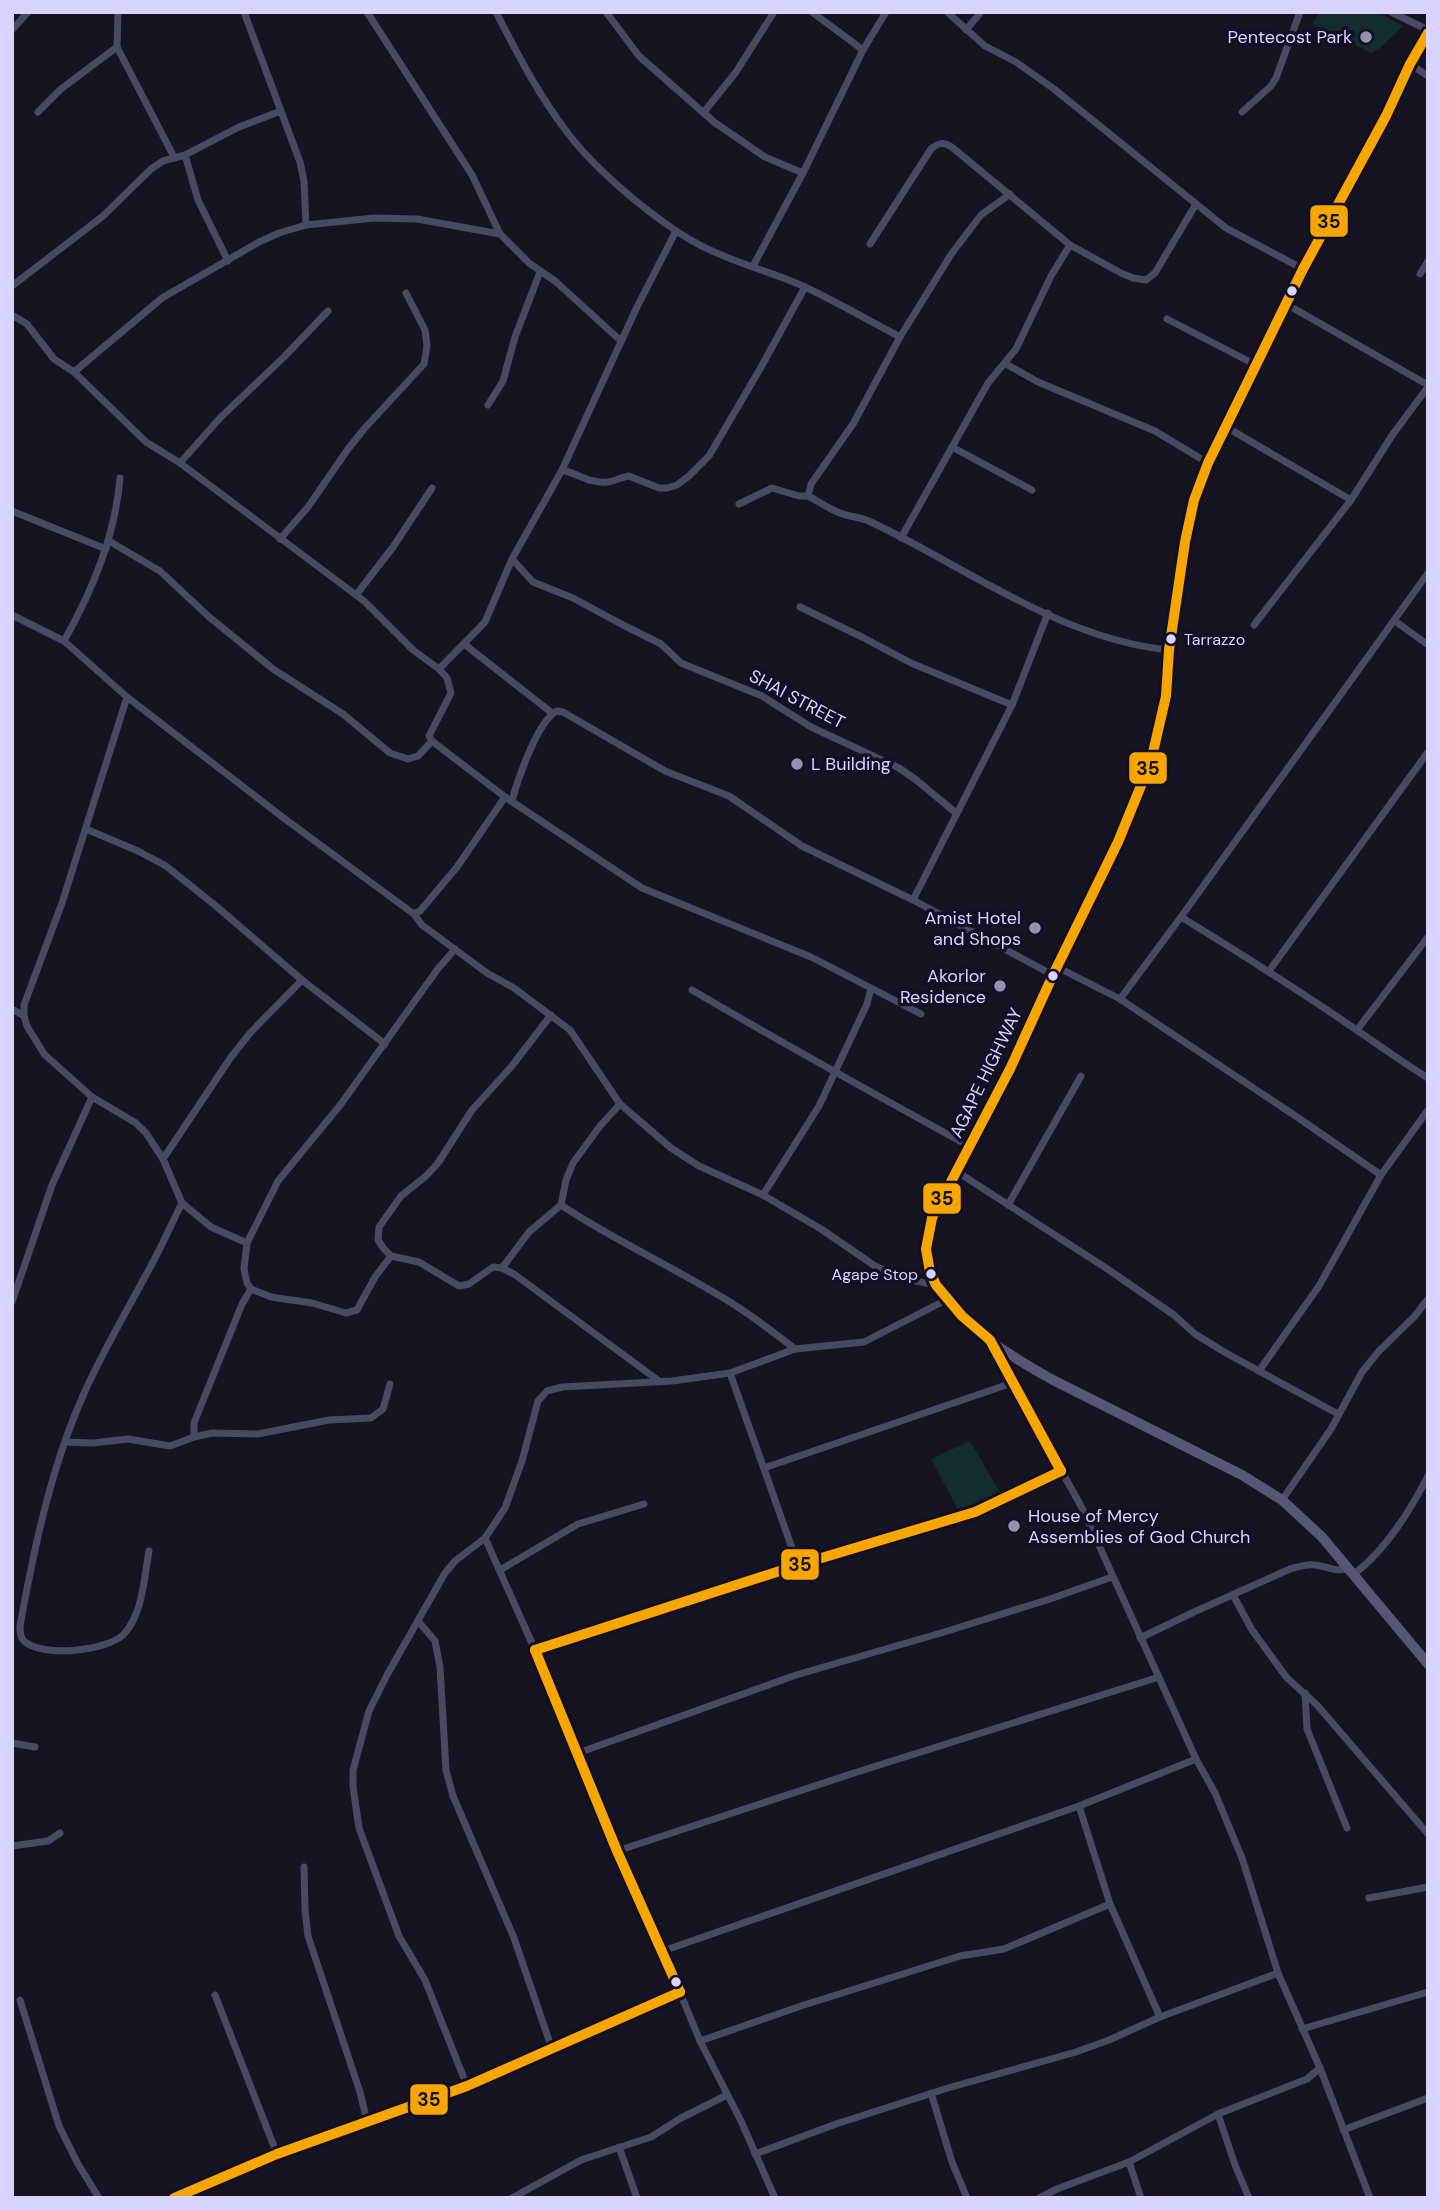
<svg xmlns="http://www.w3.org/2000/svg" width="1440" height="2210" viewBox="0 0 1440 2210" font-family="'DM Sans',sans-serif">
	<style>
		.green { fill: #132c2d }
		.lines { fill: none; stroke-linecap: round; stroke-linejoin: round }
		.street { stroke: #4a4962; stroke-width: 7 }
		.secondary { stroke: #575674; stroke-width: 10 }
		.bus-1-casing { stroke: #130f26; stroke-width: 16 }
		.bus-1 { stroke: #f7a600; stroke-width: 10 }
		.poi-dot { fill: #9591b1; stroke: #130f26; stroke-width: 2.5 }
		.bus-dot { fill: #d9d4ff; stroke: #130f26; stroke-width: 2.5 }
		.labels { text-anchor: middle; stroke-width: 7; stroke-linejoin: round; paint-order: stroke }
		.bus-label { font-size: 16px; fill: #d9d4ff; stroke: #130f26; text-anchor: start }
		.poi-label { font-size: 18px; fill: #d9d4ff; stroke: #130f26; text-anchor: end }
		.street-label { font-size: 18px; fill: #d9d4ff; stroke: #130f26 }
		.line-badge { stroke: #130f26; stroke-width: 2.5 }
		.pale-badge-label { font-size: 19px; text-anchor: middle; font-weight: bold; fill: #111 }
	</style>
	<rect width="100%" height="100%" fill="#161421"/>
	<g class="green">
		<path d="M1319 12H1378L1403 26 1380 48 1371 53 1313 24Z"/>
		<path d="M970 1441 1000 1492 959 1511 931 1459Z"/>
	</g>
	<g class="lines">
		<g class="street">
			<path d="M244 12 300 162 304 181 306 225"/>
			<path d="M367 12 472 175 500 234 529 263 555 281 621 341"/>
			<path d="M496 12C517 53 539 96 567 132 595 170 655 220 696 243 730 262 770 271 805 287 837 302 868 320 900 337"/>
			<path d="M606 12 639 56 714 122 765 157 803 173"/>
			<path d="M812 12 863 50"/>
			<path d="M947 12 985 46 1016 62 1054 89 1226 228 1303 269"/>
			<path d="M1391 12 1428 30"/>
			<path d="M12 30 28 12"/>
			<path d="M966 30 981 12"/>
			<path d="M117 47 174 157"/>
			<path d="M1410 64 1428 76"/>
			<path d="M38 112 61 89 117 47 118 12"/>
			<path d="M704 112 736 72 774 12"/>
			<path d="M1242 112 1271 86 1276 78 1300 12"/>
			<path d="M185 155 198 200 228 261"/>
			<path d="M1010 194 981 215 952 253 900 337 853 424 811 484 808 496C820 502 833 512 846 515 854 517 863 518 871 522 968 568 1060 639 1169 650"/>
			<path d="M870 244 931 149C939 142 944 142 953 148L1070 245 1121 273 1133 278 1146 280 1155 273 1196 204"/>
			<path d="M753 266 803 173 863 50 886 12"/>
			<path d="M1420 274 1428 261"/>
			<path d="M12 286 103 216 151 169 163 161 185 155 239 127 281 111"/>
			<path d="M1286 304 1428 385"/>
			<path d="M12 315 27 324 54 359 74 372 146 442 180 463 364 601 413 650 439 669 447 678 451 693 429 736 432 741 505 797 642 888 811 957 871 988 867 1004 819 1106 763 1195"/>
			<path d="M1167 319 1256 365"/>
			<path d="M1006 364 1038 382 1155 431 1208 463"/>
			<path d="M74 372 162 298 259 242 279 233 306 225 374 218 417 219 500 234"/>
			<path d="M488 405 503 381 515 337 540 272"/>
			<path d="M1226 427 1351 500"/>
			<path d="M952 447 1032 490"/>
			<path d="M180 463 221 417 284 357 328 311"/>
			<path d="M562 470C577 473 590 484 607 482 614 482 621 477 629 476L659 488H667L677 485 689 476 709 456 760 369 805 287"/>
			<path d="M739 504 772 488 799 496H808"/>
			<path d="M12 511 106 549"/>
			<path d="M901 538 988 383 1016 349 1051 276 1070 245"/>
			<path d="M280 539 308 507 348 449 364 429 424 364 427 346 425 330 406 293"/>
			<path d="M109 541 160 571 208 616 256 655 273 669 343 714 390 753 408 759 418 756 432 741"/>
			<path d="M512 559 533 582 573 598 623 625 661 644 681 663 762 696 811 727 899 768 915 779 956 813"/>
			<path d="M356 595 393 547 432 488"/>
			<path d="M800 607 862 637 911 663 1012 705"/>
			<path d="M12 615 64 641 127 697 281 816 392 898 414 914 422 925 487 973 514 988 570 1030 620 1104 671 1148 699 1166 763 1195 821 1229 875 1266 901 1278 936 1285"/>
			<path d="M1395 621 1428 645"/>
			<path d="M1254 625 1351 500 1393 434 1428 387"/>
			<path d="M64 641C92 591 115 537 120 478"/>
			<path d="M464 644 552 713"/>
			<path d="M439 669 485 622 512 559 562 470 637 307 676 231"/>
			<path d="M127 697 62 903 24 1005V1016L27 1026 44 1054 92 1097 136 1123 146 1133 163 1159 182 1203 211 1227 247 1243"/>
			<path d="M512 800C518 779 538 720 557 711L563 712 665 771 729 796 802 846 913 900 1053 975"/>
			<path d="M86 829 138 851 166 866 216 906 302 980 385 1044"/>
			<path d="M913 900 1012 705 1048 613"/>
			<path d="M414 914 420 911 457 867 505 797"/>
			<path d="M1181 917C1235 950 1287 983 1339 1018 1369 1038 1397 1059 1428 1078"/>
			<path d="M1057 967 1120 999 1297 1117 1381 1175"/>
			<path d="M1269 971 1428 752"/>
			<path d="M871 988 921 1014"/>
			<path d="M692 990C784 1044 876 1095 969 1146"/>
			<path d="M1120 999 1181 917 1428 573"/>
			<path d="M12 1009 24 1016"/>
			<path d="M551 1015 511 1067 472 1110 438 1163 426 1176 401 1196 379 1227 378 1240 384 1249 391 1256 419 1262 459 1286 469 1284 493 1267 502 1268 514 1274 659 1381"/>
			<path d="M1357 1030 1428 937"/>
			<path d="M163 1159 231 1057 251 1032 302 980"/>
			<path d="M956 1171 1109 1270 1174 1315 1195 1334 1226 1353 1338 1414"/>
			<path d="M561 1205C612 1239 667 1264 720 1296 746 1311 771 1330 795 1349"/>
			<path d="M1008 1205 1081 1076"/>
			<path d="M391 1256 375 1277 357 1310 346 1313 312 1303 271 1297 251 1289 247 1283 244 1269 247 1243 278 1181 341 1104 437 970 455 949"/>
			<path d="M502 1268 529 1232 561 1205 566 1180 573 1163 600 1126 620 1104"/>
			<path d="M12 1302 52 1185 92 1097"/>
			<path d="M991 1343 1082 1508 1196 1759 1215 1793 1242 1858 1278 1973 1320 2068 1370 2198"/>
			<path d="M1259 1371 1319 1286 1381 1175 1428 1110"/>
			<path d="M730 1373 798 1565"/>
			<path d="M194 1437V1423L198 1413 242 1304 251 1289"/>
			<path d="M65 1442 93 1443 128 1439 170 1446 194 1437 212 1433 258 1434 329 1420 371 1418 383 1409 390 1384"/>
			<path d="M764 1468 1012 1383"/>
			<path d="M1282 1500 1331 1429 1362 1372 1379 1351 1414 1317 1428 1299"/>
			<path d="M485 1538 535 1650 617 1851 663 1951 700 2041 741 2121 775 2198"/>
			<path d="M149 1551C144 1578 143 1613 124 1634 108 1651 42 1658 24 1641 20 1637 20 1632 20 1626 34 1549 50 1471 82 1398 100 1356 124 1316 146 1275 159 1252 170 1227 182 1203"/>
			<path d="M500 1570 578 1524 644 1504"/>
			<path d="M1354 1574C1386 1550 1410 1511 1428 1476"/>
			<path d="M1233 1595 1252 1630 1287 1678 1317 1705 1428 1834"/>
			<path d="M418 1621 435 1641 440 1667 446 1770 453 1796 514 1938 552 2049"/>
			<path d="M1140 1638 1194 1612 1290 1569C1298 1567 1306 1564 1314 1565 1328 1566 1335 1573 1349 1568"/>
			<path d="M535 1650 798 1565 975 1512 1061 1471"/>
			<path d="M1305 1693 1307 1729 1347 1828"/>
			<path d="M12 1743 35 1747"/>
			<path d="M578 1753 796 1675 941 1633 1050 1599 1112 1577"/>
			<path d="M1079 1806 1110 1904 1160 2017"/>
			<path d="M12 1846 48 1841 60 1833"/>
			<path d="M617 1851 854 1773 1159 1677"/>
			<path d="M304 1867 305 1910 308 1936 360 2092 367 2121"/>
			<path d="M1369 1898 1428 1887"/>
			<path d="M663 1951 1079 1806 1196 1759"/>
			<path d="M215 1995 277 2154"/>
			<path d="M20 2000 59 2126 78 2164 99 2198"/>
			<path d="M1302 2029 1428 1992"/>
			<path d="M700 2041 804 2005 960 1956 1004 1949 1110 1904"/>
			<path d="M467 2086 425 1980 399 1936 359 1828 353 1787V1770L369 1711 387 1675 445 1573 455 1561 485 1538 505 1508 522 1461 538 1401 547 1391 562 1387 672 1381 730 1373 795 1349 864 1342 946 1300"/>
			<path d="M931 2093 952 2162 967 2198"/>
			<path d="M1218 2114 1235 2165 1249 2198"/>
			<path d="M1343 2130 1428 2098"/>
			<path d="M619 2147 637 2198"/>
			<path d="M755 2154 836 2124 948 2088 1076 2052 1109 2040 1160 2017 1278 1973"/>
			<path d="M1129 2162 1141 2198"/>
			<path d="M173 2198 277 2154 467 2086 680 1992"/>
			<path d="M512 2198 581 2160 651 2137 681 2118 727 2095"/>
			<path d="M1039 2198 1057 2189 1129 2162 1218 2114 1307 2079 1320 2068"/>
		</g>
		<path class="secondary" d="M1428 33C1411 62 1399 92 1384 121 1344 195 1303 268 1267 344 1241 395 1211 447 1194 503 1185 529 1182 557 1178 585 1175 607 1171 630 1169 653 1166 678 1166 703 1160 728 1138 823 1082 912 1042 1000 1024 1039 1006 1078 986 1117 968 1152 923 1215 926 1255 931 1309 1008 1355 1051 1379L1242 1475 1282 1500 1322 1537 1428 1664"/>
		<g class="bus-1-casing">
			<g id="bus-1">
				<path d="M1061 1471 990 1340 962 1316 936 1285 930 1272 926 1249 932 1218 1010 1069 1053 975 1118 842 1151 761 1166 696 1169 650 1185 542 1194 500 1208 463 1303 269 1386 116 1410 64 1428 33"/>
				<path d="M535 1650 798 1565 975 1512 1061 1471"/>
				<path d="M535 1650 617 1851 680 1992"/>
				<path d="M174 2198 277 2154 467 2086 680 1992"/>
			</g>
		</g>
		<use href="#bus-1" class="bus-1"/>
	</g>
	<g class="poi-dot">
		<circle cx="1366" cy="37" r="7"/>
		<circle cx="797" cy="764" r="7"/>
		<circle cx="1035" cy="928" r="7"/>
		<circle cx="1000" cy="986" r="7"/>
		<circle cx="1014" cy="1526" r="7"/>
	</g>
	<g class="bus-dot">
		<circle cx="1292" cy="291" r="6"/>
		<circle cx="1171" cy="639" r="6"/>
		<circle cx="1053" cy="976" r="6"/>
		<circle cx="931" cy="1274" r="6"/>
		<circle cx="676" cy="1982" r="6"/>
	</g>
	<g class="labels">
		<g class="bus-label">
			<text x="1184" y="645">Tarrazzo</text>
			<text x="918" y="1280" text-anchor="end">Agape Stop</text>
		</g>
		<g class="poi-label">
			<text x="1352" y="43">Pentecost Park</text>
			<text x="811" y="770" text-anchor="start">L Building</text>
			<text x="1021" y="924">Amist Hotel<tspan x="1021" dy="21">and Shops</tspan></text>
			<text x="986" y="982">Akorlor<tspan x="986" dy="21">Residence</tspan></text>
			<text x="1028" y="1522" text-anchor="start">House of Mercy<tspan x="1028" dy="21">Assemblies of God Church</tspan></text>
		</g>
		<g class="street-label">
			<text transform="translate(797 699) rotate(28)" y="6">SHAI STREET</text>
			<text transform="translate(986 1073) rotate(-64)" y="6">AGAPE HIGHWAY</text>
		</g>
	</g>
	<g class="line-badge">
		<rect x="1309" y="204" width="40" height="34" rx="7" fill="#f7a600"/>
		<rect x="1128" y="751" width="40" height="34" rx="7" fill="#f7a600"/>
		<rect x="922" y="1182" width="40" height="33" rx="7" fill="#f7a600"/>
		<rect x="780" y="1548" width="40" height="33" rx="7" fill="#f7a600"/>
		<rect x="409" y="2083" width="40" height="33" rx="7" fill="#f7a600"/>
	</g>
	<g class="pale-badge-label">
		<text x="1329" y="228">35</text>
		<text x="1148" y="775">35</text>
		<text x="942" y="1205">35</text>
		<text x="800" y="1571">35</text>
		<text x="429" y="2106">35</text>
	</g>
	<rect width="1440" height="2210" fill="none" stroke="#d9d4ff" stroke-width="28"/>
</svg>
